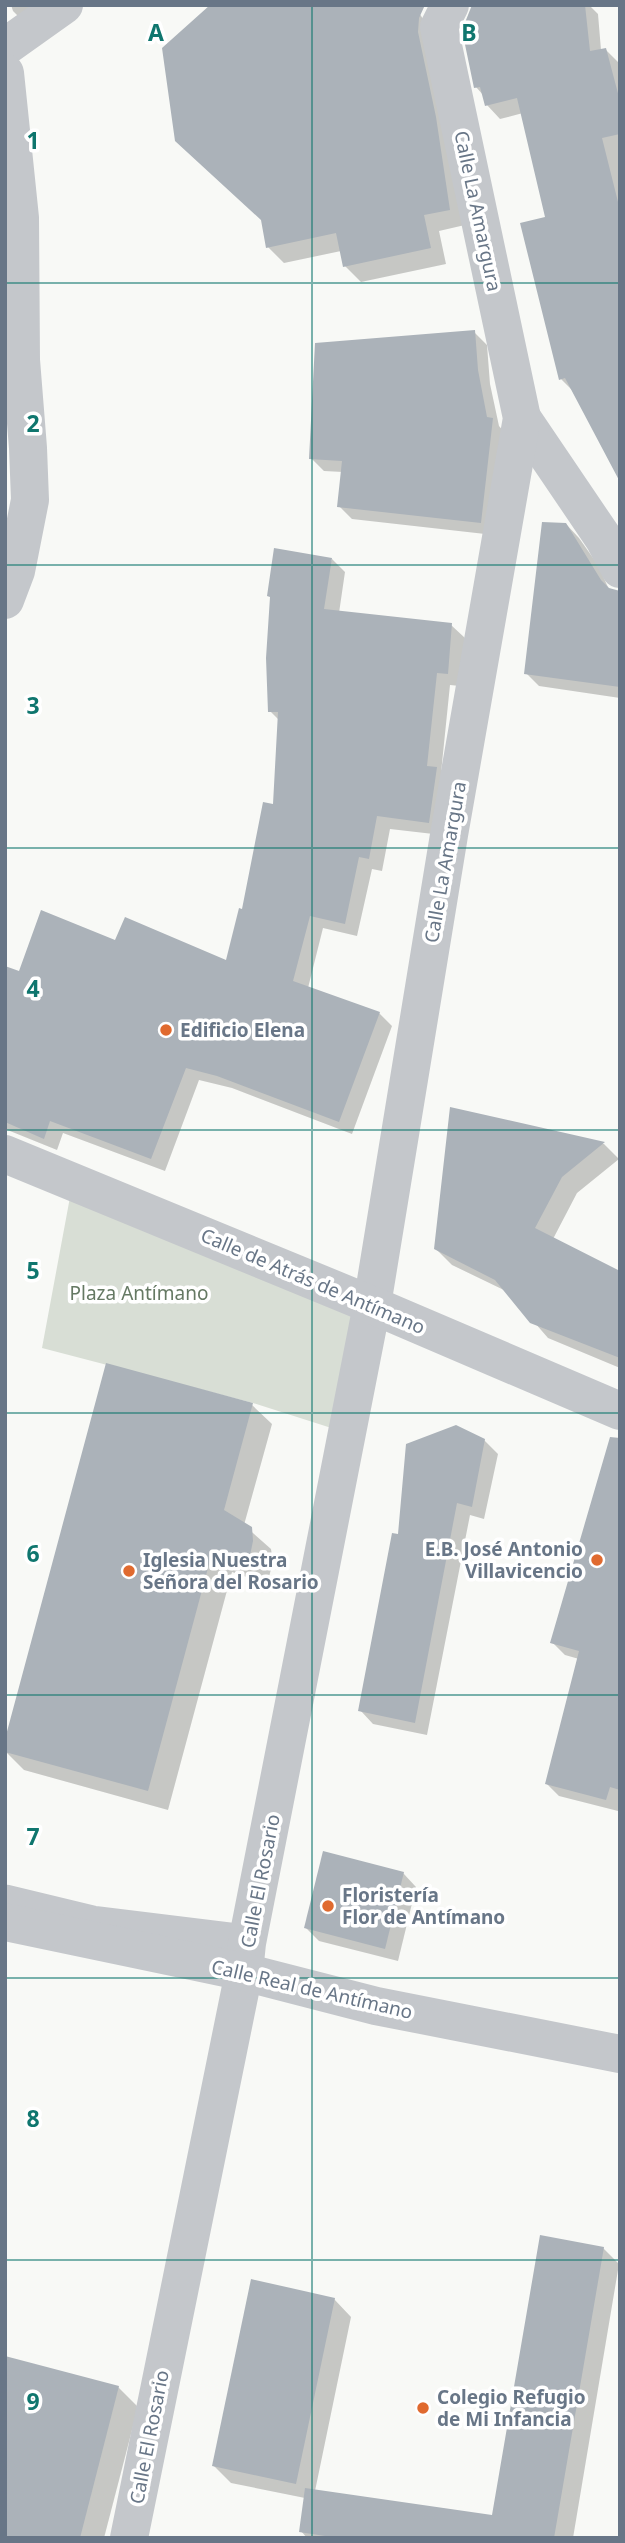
<svg xmlns="http://www.w3.org/2000/svg" width="625" height="2543" viewBox="0 0 625 2543" font-family="'Noto Sans',sans-serif">
	<style>
		.green { fill: #d8ded5 }
		.shadow { fill: #0003 }
		.building { fill: #abb2b9 }
		.lines { fill: none; stroke-linecap: round; stroke-linejoin: round }
		.pedestrian { stroke: #c4c7cb; stroke-width: 37 }
		.minor { stroke: #c4c7cb; stroke-width: 38 }
		.tertiary { stroke: #c4c7cb; stroke-width: 38 }
		.grid { fill: none; stroke: #0f766e; stroke-width: 2; stroke-opacity: 0.55 }
		.poi-dot { fill: #e06a2f; stroke: #fff; stroke-width: 2.5 }
		.labels { text-anchor: middle; stroke-width: 7; stroke-linejoin: round; paint-order: stroke }
		.street-label { font-size: 19px; fill: #687687; stroke: #fff }
		.poi-label { font-size: 19px; font-weight: bold; fill: #687687; stroke: #fff; text-anchor: start }
		.park-label { font-size: 19px; fill: #657963; stroke: #fff }
		.grid-label { font-size: 23px; text-anchor: middle; font-weight: bold; fill: #0f766e; stroke: #fff; stroke-width: 7; stroke-linejoin: round; paint-order: stroke }
	</style>
	<rect width="100%" height="100%" fill="#f8f9f6"/>
	<path class="green" d="M73 1181 372 1305 347 1433 253 1403 42 1348Z"/>
	<g class="shadow">
		<path d="M11 5H55L25 23 13 11Z"/>
		<path d="M414 5 434 36 465 225 439 231 446 264 361 282 345 266 341 251 284 263 268 247Z"/>
		<path d="M482 5H589L598 14 601 50 605 49 619 63 620 478 574 392 561 379 547 218 523 113 500 119 487 105 484 96 476 87Z"/>
		<path d="M474 332 487 345 490 384 499 426 505 433 494 535 352 519 339 506 343 472 324 471 311 458Z"/>
		<path d="M566 524 579 538 598 565 620 614V698L539 686 526 673Z"/>
		<path d="M332 559 345 572 339 613 451 625 465 638 460 686 450 685 441 773 442 835 390 829 382 871 372 869 357 936 323 928 308 988 379 1013 392 1026 352 1134 232 1088 199 1080 165 1171 63 1133 57 1150 5 1129V968L20 973 116 942 227 962 274 806 280 721 270 711Z"/>
		<path d="M452 1109 604 1144 619 1159 577 1193 553 1239 620 1309V1368L548 1338 508 1292 452 1265 436 1249Z"/>
		<path d="M252 1405 272 1424 244 1525 271 1549 273 1562 267 1584 232 1572 168 1810 24 1770 5 1751Z"/>
		<path d="M484 1440 498 1454 484 1519 470 1515 427 1735 373 1724 360 1710 400 1536Z"/>
		<path d="M620 1480V1806L618 1811 559 1796 547 1784 579 1659 565 1655 552 1642Z"/>
		<path d="M403 1873 416 1887 398 1961 319 1941 306 1928Z"/>
		<path d="M603 2248 619 2264 573 2538H307L301 2531 305 2498 231 2483 213 2465 334 2299 351 2317 315 2491 493 2517Z"/>
		<path d="M118 2387 138 2407 104 2538H5Z"/>
	</g>
	<g class="building">
		<path d="M210 5H425L419 18 418 32 436 117 450 210 424 215 431 248 343 267 336 233 266 248 261 220 175 141 162 48Z"/>
		<path d="M472 5H585L590 51 606 48 620 101V134L602 138 620 210V482L565 378 559 380 520 223 545 217 517 98 485 106 480 87 474 88 462 30Z"/>
		<path d="M475 330 478 370 487 417 493 418 481 523 337 507 342 461 309 459 315 343Z"/>
		<path d="M542 522 566 523 601 580 609 588 620 591V687L524 674Z"/>
		<path d="M274 548 332 558 324 609 452 623 448 674 437 673 427 766 437 767 429 823 377 816 369 859 359 857 345 924 310 916 293 981 380 1012 339 1122 217 1076 186 1068 151 1159 50 1121 44 1139 5 1122V966L19 971 41 910 115 940 125 917 226 960 239 908 242 909 263 802 273 804 278 712H268L266 658 270 597 267 596Z"/>
		<path d="M450 1107 605 1142 562 1177 535 1228 620 1271V1358L530 1323 495 1280 434 1249Z"/>
		<path d="M106 1363 253 1403 224 1510 252 1527 253 1541 248 1565 212 1553 148 1791 5 1752V1739Z"/>
		<path d="M456 1425 485 1439 472 1507 457 1503 415 1723 358 1711 392 1533 398 1534 406 1444Z"/>
		<path d="M610 1437 620 1438V1790L610 1787 606 1800 545 1784 579 1651 550 1643Z"/>
		<path d="M323 1851 404 1872 385 1949 304 1928Z"/>
		<path d="M540 2235 604 2247 554 2538H338L299 2532 305 2488 492 2515Z"/>
		<path d="M251 2279 335 2298 296 2484 212 2466Z"/>
		<path d="M5 2356 119 2386 80 2538H5Z"/>
	</g>
	<g class="lines">
		<path class="pedestrian" d="M5 1903 92 1924 247 1943"/>
		<g class="minor">
			<path d="M5 47 64 5"/>
			<path d="M5 73 20 218 21 360 28 448 30 500 16 571 5 600"/>
			<path d="M522 418 604 539 620 569"/>
			<path d="M129 2538 244 1972 247 1943 372 1305 449 835 522 418 439 27 450 5"/>
		</g>
		<g class="tertiary">
			<path d="M5 1154 372 1305 620 1411"/>
			<path d="M5 1922 244 1972 376 2006 620 2054"/>
		</g>
	</g>
	<path class="grid" d="M312 5V2538M5 283H620M5 565H620M5 848H620M5 1130H620M5 1413H620M5 1695H620M5 1978H620M5 2260H620"/>
	<g class="poi-dot">
		<circle cx="166" cy="1030" r="7"/>
		<circle cx="597" cy="1560" r="7"/>
		<circle cx="129" cy="1571" r="7"/>
		<circle cx="328" cy="1906" r="7"/>
		<circle cx="423" cy="2408" r="7"/>
	</g>
	<g class="labels">
		<g class="street-label">
			<text transform="translate(478 211) rotate(78)" y="7">Calle La Amargura</text>
			<text transform="translate(445 862) rotate(-80)" y="7">Calle La Amargura</text>
			<text transform="translate(313 1281) rotate(23)" y="7">Calle de Atrás de Antímano</text>
			<text transform="translate(260 1881) rotate(-79)" y="7">Calle El Rosario</text>
			<text transform="translate(312 1989) rotate(13)" y="7">Calle Real de Antímano</text>
			<text transform="translate(149 2437) rotate(-79)" y="7">Calle El Rosario</text>
		</g>
		<g class="poi-label">
			<text x="180" y="1037">Edificio Elena</text>
			<text x="583" y="1556" text-anchor="end">E.B. José Antonio<tspan x="583" dy="22">Villavicencio</tspan></text>
			<text x="143" y="1567">Iglesia Nuestra<tspan x="143" dy="22">Señora del Rosario</tspan></text>
			<text x="342" y="1902">Floristería<tspan x="342" dy="22">Flor de Antímano</tspan></text>
			<text x="437" y="2404">Colegio Refugio<tspan x="437" dy="22">de Mi Infancia</tspan></text>
		</g>
		<g class="park-label">
			<text x="139" y="1300">Plaza Antímano</text>
		</g>
	</g>
	<g class="grid-label">
		<text x="156" y="41">A</text>
		<text x="469" y="41">B</text>
		<text x="33" y="149">1</text>
		<text x="33" y="432">2</text>
		<text x="33" y="714">3</text>
		<text x="33" y="997">4</text>
		<text x="33" y="1279">5</text>
		<text x="33" y="1562">6</text>
		<text x="33" y="1845">7</text>
		<text x="33" y="2127">8</text>
		<text x="33" y="2410">9</text>
	</g>
	<rect width="625" height="2543" fill="none" stroke="#687687" stroke-width="14"/>
</svg>
